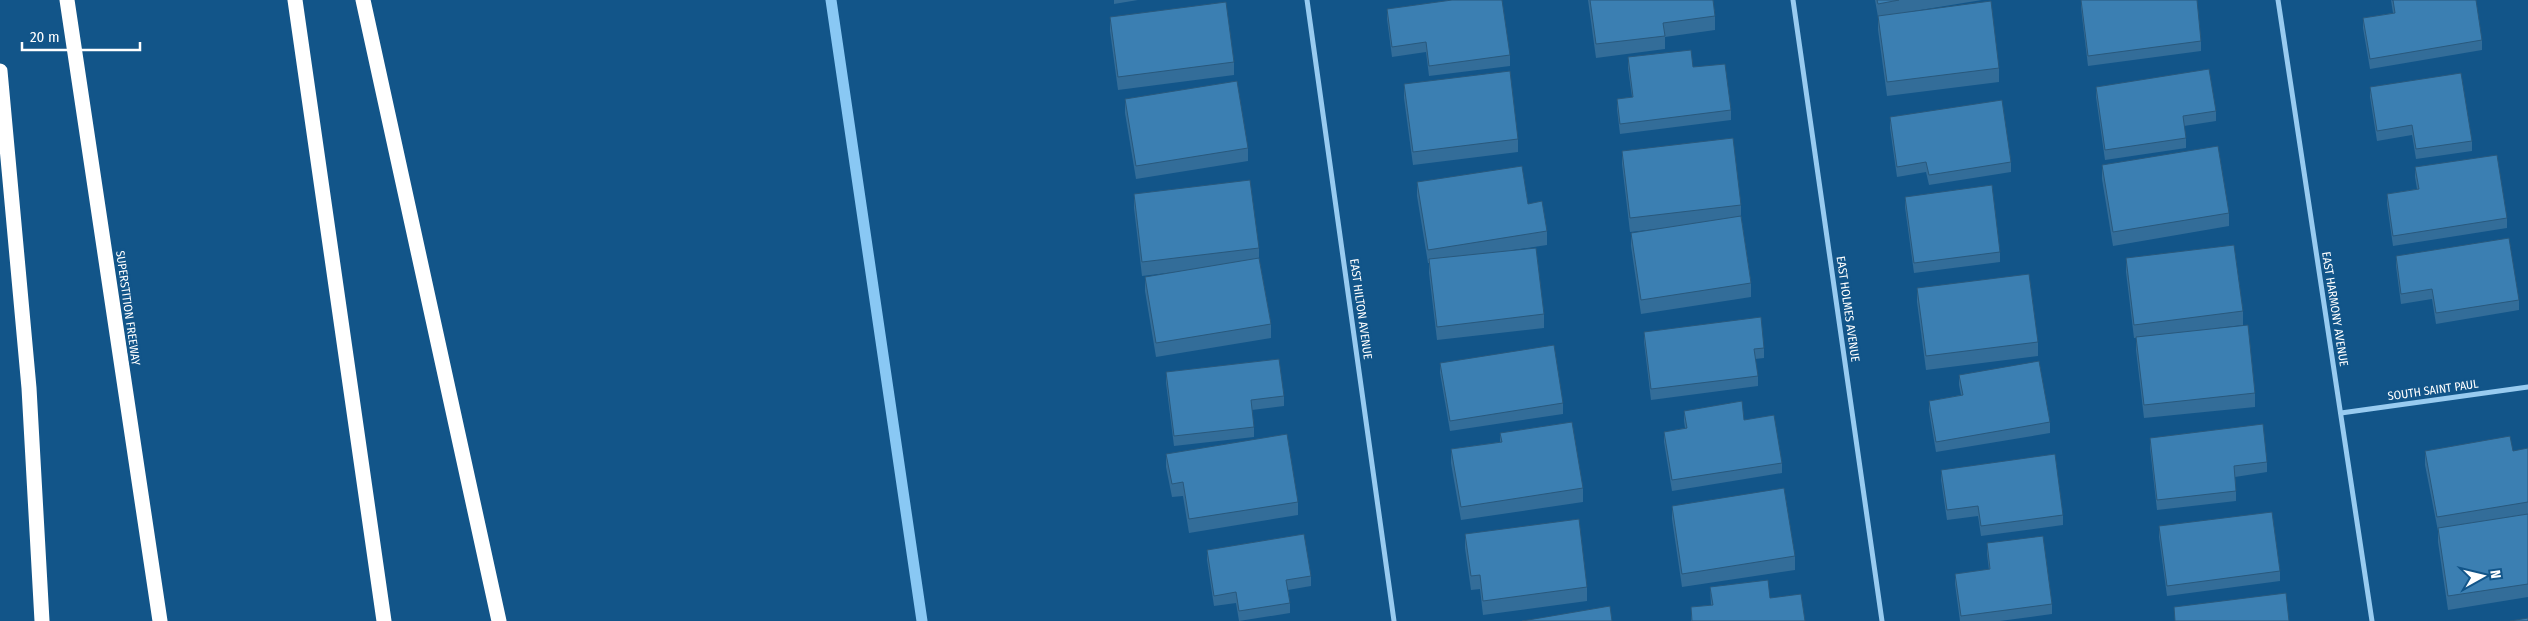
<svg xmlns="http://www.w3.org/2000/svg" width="2528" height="621" viewBox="0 0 2528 621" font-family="'Fira Sans Condensed',sans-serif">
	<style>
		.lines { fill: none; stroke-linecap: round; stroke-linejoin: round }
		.stream { stroke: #89c8f4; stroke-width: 11 }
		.minor { stroke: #98cbf0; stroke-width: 5 }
		.motorway { stroke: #fff; stroke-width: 15 }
		.wall { fill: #336d99 }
		.building { fill: #3b7fb2; stroke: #29597d }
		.labels { text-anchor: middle; stroke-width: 5; stroke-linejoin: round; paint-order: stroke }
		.street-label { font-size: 12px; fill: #fff; stroke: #125589 }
	</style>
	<rect width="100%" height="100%" fill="#125589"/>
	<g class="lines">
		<path class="stream" d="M831 0 922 621"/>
		<g class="minor">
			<path d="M1307 0 1394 621"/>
			<path d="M1793 0 1882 621"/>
			<path d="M2278 0 2372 621"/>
			<path d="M2341 413 2528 387"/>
		</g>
		<g class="motorway">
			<path d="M67 0 160 621"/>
			<path d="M295 0 384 621"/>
			<path d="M363 0 499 621"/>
			<path d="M0 71 29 388 42 621"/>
		</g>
	</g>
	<g class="wall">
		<path d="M1114 0H1138L1114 4Z"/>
		<path d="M1588 0H1713L1715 16V30L1665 37V49L1596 58Z"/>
		<path d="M1875 0H1982L1908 12 1999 68V82L1887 96 1878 30V17Z"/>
		<path d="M2081 0 2201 41V51L2088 66 2081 8Z"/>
		<path d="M2391 0 2482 40V50L2370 69 2363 28V18L2393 13Z"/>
		<path d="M1387 9 1510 55V66L1429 76 1426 52 1392 57 1387 19Z"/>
		<path d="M1110 17 1234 62V75L1118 90 1110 31Z"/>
		<path d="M1628 57 1693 67 1731 110V120L1620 134 1617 109V99L1632 97 1628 68Z"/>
		<path d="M1404 84 1518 139V152L1413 165 1404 98Z"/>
		<path d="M2096 87 2216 111V121L2184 126 2186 138V148L2105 160 2096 97Z"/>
		<path d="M2370 87 2472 141V151L2416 159 2412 135 2377 141 2370 97Z"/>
		<path d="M1125 99 1248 148V161L1136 179 1125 113Z"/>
		<path d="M1890 117 2011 162V172L1929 185 1926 172 1897 177 1890 128Z"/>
		<path d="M1622 151 1741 205V216L1751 283V297L1641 314 1631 246V233L1664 228 1630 232 1622 164Z"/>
		<path d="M2102 165 2229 213V226L2113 246 2102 179Z"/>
		<path d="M2415 167 2507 218V228L2393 246 2387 204V194L2417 189 2415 177Z"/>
		<path d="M1417 182 1528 204 1547 231V245L1513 250 1544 314V328L1437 340 1429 273V263H1428L1417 196Z"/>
		<path d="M1134 194 1259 248V258L1271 324V338L1156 357 1145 291V277L1175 272 1142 276 1134 208Z"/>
		<path d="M1905 197 2000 252V262L1914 273 1905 207Z"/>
		<path d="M2396 256 2519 300V310L2436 324 2432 299 2401 304 2396 266Z"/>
		<path d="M2126 258 2243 311V325L2218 328 2255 393V407L2144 418 2136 350V338H2134L2126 272Z"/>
		<path d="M1917 288 2038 342V356L1926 370 1917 302Z"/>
		<path d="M1644 332 1764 348V358L1755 359 1758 376V386L1651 400 1644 342Z"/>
		<path d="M1440 363 1563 403V414L1450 431 1440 373Z"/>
		<path d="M1166 372 1284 396V406L1252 410 1254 427V437L1174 446 1166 383Z"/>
		<path d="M1959 375 2050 422V433L1936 452 1929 411V401L1961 395 1959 385Z"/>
		<path d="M1684 411 1744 420 1782 463V473L1672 491 1664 442V432L1685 428 1684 421Z"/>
		<path d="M1500 433 1583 488V502L1461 520 1451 463V449L1500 442Z"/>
		<path d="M2150 438 2267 462V472L2235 477 2236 491V501L2157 510 2150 448Z"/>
		<path d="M2528 448V597L2448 610 2438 542V531L2425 465V451H2513Z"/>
		<path d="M1166 454 1298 502V515L1189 533 1183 496 1172 497 1166 467Z"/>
		<path d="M1941 470 2063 515V525L1981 536 1978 516 1947 520 1941 480Z"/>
		<path d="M1672 506 1795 556V570L1682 587 1672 519Z"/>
		<path d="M2159 526 2280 571V581L2167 596 2159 537Z"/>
		<path d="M1465 534 1587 587V601L1483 615 1480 589 1471 590 1465 548Z"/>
		<path d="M1987 543 2052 604V614L2000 621H1960L1955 584V574L1989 570 1987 554Z"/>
		<path d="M1207 550 1311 576V586L1288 590 1290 603V613L1239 621 1236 603 1214 606 1207 560Z"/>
		<path d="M1710 587 1770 598 1805 621H1691V607L1711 605Z"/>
	</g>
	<g class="building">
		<path d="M1452 0H1502L1510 55 1429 66 1426 42 1392 47 1387 9Z"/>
		<path d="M1590 0H1713L1715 16 1663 23 1665 36 1596 44Z"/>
		<path d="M1877 0H1899L1878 4Z"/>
		<path d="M2081 0H2197L2201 41 2088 56Z"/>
		<path d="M2393 0H2476L2482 40 2370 59 2363 18 2395 13Z"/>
		<path d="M1991 1 1999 68 1887 82 1878 16Z"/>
		<path d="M1226 2 1234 62 1118 77 1110 17Z"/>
		<path d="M1691 50 1693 67 1725 64 1731 110 1620 124 1617 99 1633 97 1628 57Z"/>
		<path d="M2209 69 2216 111 2183 116 2186 138 2105 150 2096 87Z"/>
		<path d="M1510 71 1518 139 1413 152 1404 84Z"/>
		<path d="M2461 73 2472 141 2416 149 2412 125 2377 131 2370 87Z"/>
		<path d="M1237 81 1248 148 1136 166 1125 99Z"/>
		<path d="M2002 100 2011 162 1929 175 1926 162 1897 167 1890 117Z"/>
		<path d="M1733 138 1741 205 1630 218 1622 151Z"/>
		<path d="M2218 146 2229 213 2113 232 2102 165Z"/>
		<path d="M2497 155 2507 218 2393 236 2387 194 2419 189 2415 167Z"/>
		<path d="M1522 166 1528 204 1542 201 1547 231 1428 250 1417 182Z"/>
		<path d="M1250 180 1259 248 1142 262 1134 194Z"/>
		<path d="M1992 185 2000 252 1914 263 1905 197Z"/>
		<path d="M1741 216 1751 283 1641 300 1631 233Z"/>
		<path d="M2509 238 2519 300 2436 313 2432 289 2401 294 2396 256Z"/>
		<path d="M2234 245 2243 311 2134 325 2126 258Z"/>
		<path d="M1536 248 1544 314 1437 327 1429 259Z"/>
		<path d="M1259 258 1271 324 1156 343 1145 277Z"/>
		<path d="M2029 274 2038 342 1926 356 1917 288Z"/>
		<path d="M1761 317 1764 348 1754 349 1758 376 1651 389 1644 332Z"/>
		<path d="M2248 325 2255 393 2144 405 2136 337Z"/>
		<path d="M1554 345 1563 403 1450 421 1440 363Z"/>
		<path d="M1279 359 1284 396 1251 400 1254 427 1174 436 1166 372Z"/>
		<path d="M2039 361 2050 422 1936 442 1929 401 1963 395 1959 375Z"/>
		<path d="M1742 401 1744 420 1774 415 1782 463 1672 480 1664 432 1687 428 1684 411Z"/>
		<path d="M1572 422 1583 488 1461 507 1451 449 1502 442 1500 433Z"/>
		<path d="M2263 424 2267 462 2234 466 2236 491 2157 500 2150 438Z"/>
		<path d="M1287 434 1298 502 1189 519 1183 482 1172 484 1166 454Z"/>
		<path d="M2510 436 2513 451 2528 448V502L2437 517 2425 451Z"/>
		<path d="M2055 454 2063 515 1981 526 1978 506 1947 510 1941 470Z"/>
		<path d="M1784 488 1795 556 1682 574 1672 506Z"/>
		<path d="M2272 512 2280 571 2167 586 2159 526Z"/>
		<path d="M2528 514V584L2448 596 2438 528Z"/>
		<path d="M1579 519 1587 587 1483 601 1480 575 1471 576 1465 534Z"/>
		<path d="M1304 534 1311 576 1286 580 1290 603 1239 611 1236 592 1214 596 1207 550Z"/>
		<path d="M2043 536 2052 604 1961 616 1955 574 1990 569 1987 543Z"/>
		<path d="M1768 580 1770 598 1801 594 1805 621H1692L1691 607 1713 605 1710 587Z"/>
		<path d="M2286 593 2289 621H2175L2174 607Z"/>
		<path d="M1610 606 1612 621H1522Z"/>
		<path d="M2528 618V621H2510Z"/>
	</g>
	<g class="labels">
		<g class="street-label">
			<text transform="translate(128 308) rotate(82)" y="4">SUPERSTITION FREEWAY</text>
			<text transform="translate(1361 309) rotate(82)" y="4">EAST HILTON AVENUE</text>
			<text transform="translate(1848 309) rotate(82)" y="4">EAST HOLMES AVENUE</text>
			<text transform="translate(2335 309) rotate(81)" y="4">EAST HARMONY AVENUE</text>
			<text transform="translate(2433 390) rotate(-8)" y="4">SOUTH SAINT PAUL</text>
		</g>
	</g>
	<g transform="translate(2483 576) rotate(82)" stroke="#125589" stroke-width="4" paint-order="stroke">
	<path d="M0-4L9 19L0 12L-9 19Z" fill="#ffffff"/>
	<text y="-8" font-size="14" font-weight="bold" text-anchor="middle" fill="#ffffff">N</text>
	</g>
	<path d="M22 42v8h118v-8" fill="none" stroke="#ffffff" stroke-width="2.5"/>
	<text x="30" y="42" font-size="15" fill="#ffffff" stroke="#125589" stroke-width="4" paint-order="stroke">20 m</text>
</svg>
